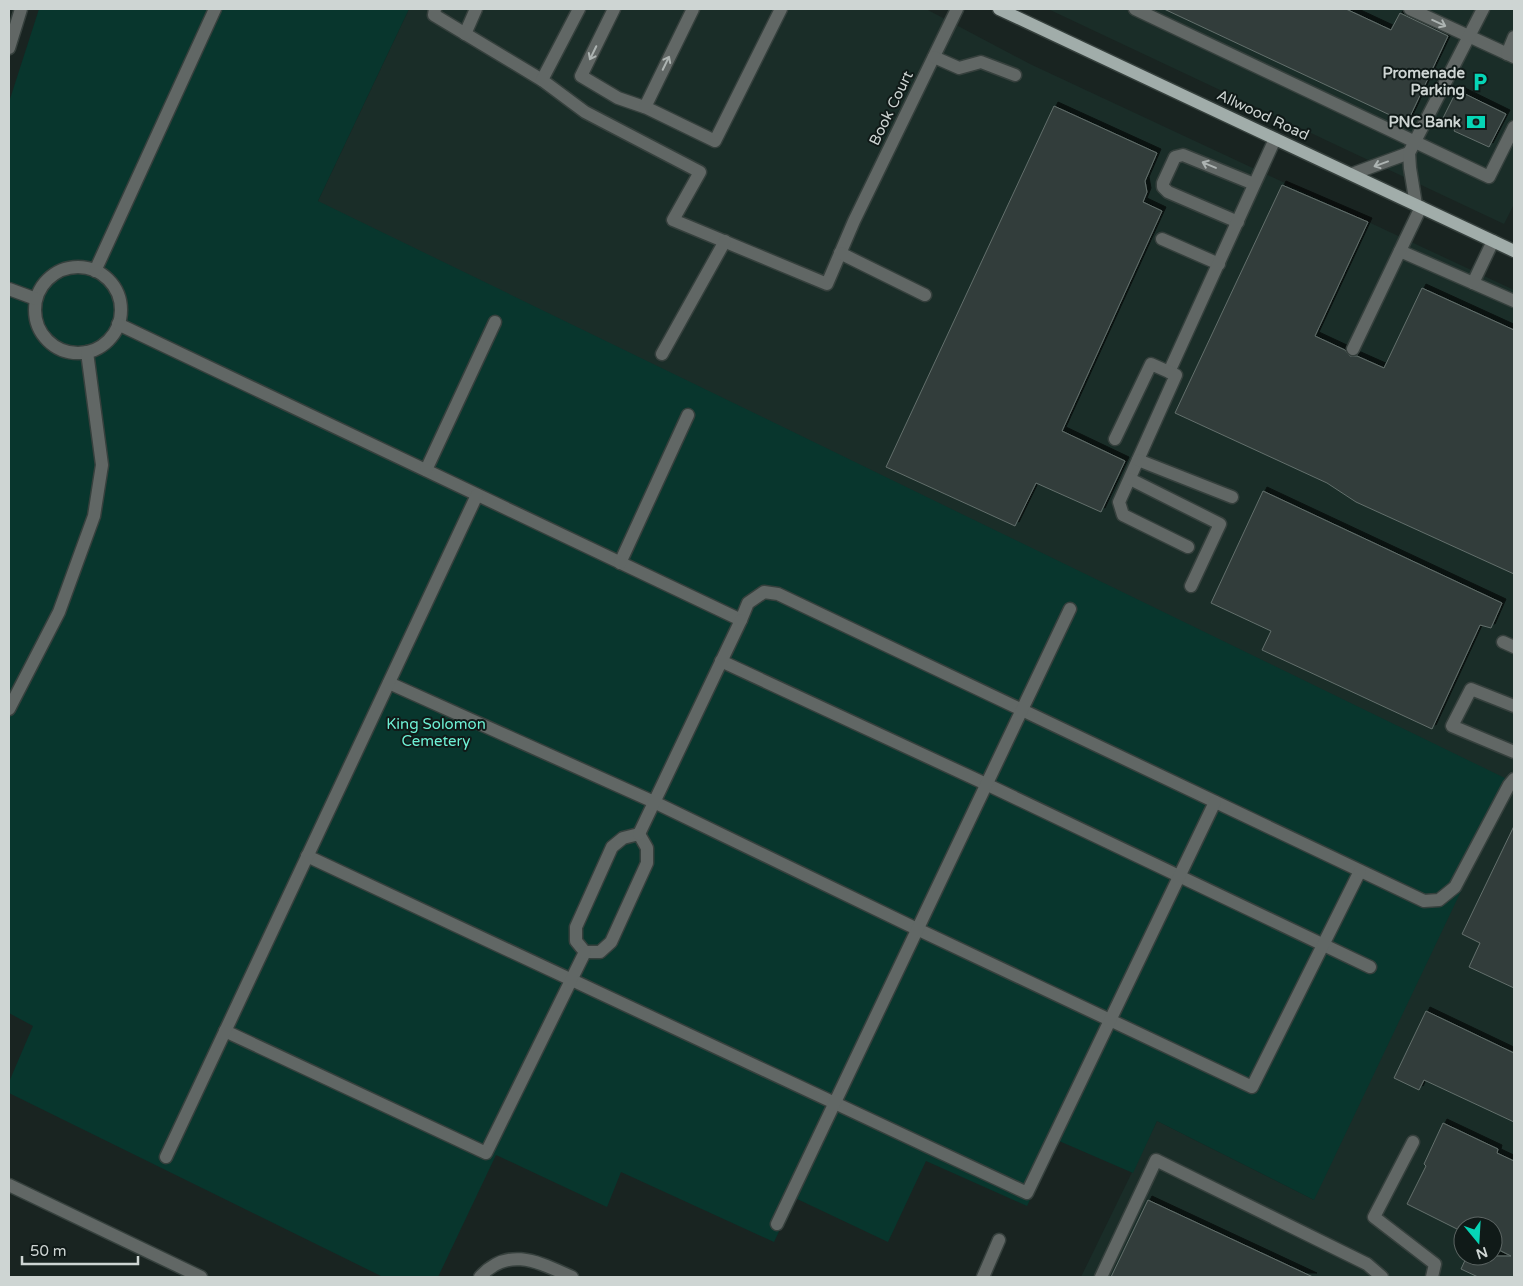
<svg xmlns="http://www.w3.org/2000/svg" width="1523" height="1286" viewBox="0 0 1523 1286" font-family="'Varela Round',sans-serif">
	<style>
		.built { fill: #1a2d28; fill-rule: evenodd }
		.green { fill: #08362d }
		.building { fill: #323e3b; stroke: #636f6c; filter: url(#shadow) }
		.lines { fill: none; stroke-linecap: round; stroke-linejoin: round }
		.minor-casing { stroke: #36403d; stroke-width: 15 }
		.major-casing { stroke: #36403d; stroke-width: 15 }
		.minor { stroke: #616765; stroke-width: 12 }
		.major { stroke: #a1adaa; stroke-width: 12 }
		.oneway { stroke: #adb4b2 }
		.labels { text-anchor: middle; stroke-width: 4; stroke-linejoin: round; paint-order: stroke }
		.poi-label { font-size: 15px; font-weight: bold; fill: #ced5d3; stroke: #101a18; text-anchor: end }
		.street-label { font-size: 15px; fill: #ced5d3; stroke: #101a18 }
		.park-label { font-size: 15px; fill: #6ef1d5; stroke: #101a18 }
	</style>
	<defs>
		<filter id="shadow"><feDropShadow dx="4" dy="-4" stdDeviation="0" flood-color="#0009"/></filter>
	</defs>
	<rect width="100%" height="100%" fill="#192421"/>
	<g class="built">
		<path d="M409 9H926L1030 64 1514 290V1277H1081L1157 1121 1314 1200 318 201ZM1463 1226H1493V1256H1463Z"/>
		<path d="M1048 9H1514V204L1504 224Z"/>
	</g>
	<path class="green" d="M39 9H409L318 201 1513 782 1314 1200 1157 1121 1133 1173 1059 1141 1027 1206 926 1161 888 1242 795 1198 774 1242 621 1172 607 1207 496 1155 438 1277H383L9 1093V1082L33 1026 9 1013V102Z"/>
	<g class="building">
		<path d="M1164 9H1346L1391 30 1400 13 1448 36 1407 123Z"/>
		<path d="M1457 90 1506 114 1489 147 1454 131 1457 125 1443 118Z"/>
		<path d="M1054 106 1157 153 1145 181 1147 192 1143 202 1162 211 1062 431 1125 461 1101 512 1036 483 1015 526 886 467Z"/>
		<path d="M1282 185 1368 222 1315 336 1345 350 1350 356H1357L1384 368 1422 288 1514 330V574L1356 502 1327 483 1175 413Z"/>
		<path d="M1263 491 1502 603 1491 628 1480 625 1432 729 1262 650 1271 631 1211 603Z"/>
		<path d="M1514 826V988L1469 967 1480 943 1462 934Z"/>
		<path d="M1426 1011 1514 1053V1122L1424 1080 1419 1090 1394 1078Z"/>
		<path d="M1443 1123 1498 1149 1497 1153 1514 1161V1277H1478L1461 1269 1467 1256H1511L1493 1247V1226H1463V1232L1407 1204 1426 1166 1424 1164Z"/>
		<path d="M1148 1200 1313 1277H1111Z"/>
	</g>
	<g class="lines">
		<g class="minor-casing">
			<g id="minor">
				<path d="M435 9 434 15 542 80"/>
				<path d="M579 9 542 80 585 112 700 172 673 220 827 284 854 221 957 9"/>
				<path d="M614 9 581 76 618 98 647 108 715 141 781 9"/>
				<path d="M1135 9 1489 177 1514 127"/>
				<path d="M1410 9 1514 57"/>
				<path d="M465 34 476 9"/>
				<path d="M9 48 21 9"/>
				<path d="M1507 54 1514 37"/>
				<path d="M934 57 959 68 981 62 1015 75"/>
				<path d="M645 107 693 9"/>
				<path d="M1352 174 1409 153"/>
				<path d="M1416 205 1410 168 1409 153 1483 9"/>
				<path d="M1238 222 1168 192 1163 187V183L1175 157 1183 155 1254 184"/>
				<path d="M1162 239 1219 264"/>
				<path d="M1400 251 1514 301"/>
				<path d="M840 253 925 295"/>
				<circle cx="78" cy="310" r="43"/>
				<path d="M95 271 215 9"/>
				<path d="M1473 283 1493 241"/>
				<path d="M9 289 36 299"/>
				<path d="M118 324 741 620 748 603 764 592 778 594 1424 901 1439 900 1455 887 1509 785 1514 779"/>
				<path d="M1353 349 1421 207"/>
				<path d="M662 354 725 241"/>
				<path d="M1169 372 1275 139"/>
				<path d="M1115 439 1151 364 1176 375 1119 502 1123 515 1188 547"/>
				<path d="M1138 460 1232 497"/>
				<path d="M426 470 495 322"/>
				<path d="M1130 479 1220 524 1191 586"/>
				<path d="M620 563 688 415"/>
				<path d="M1503 642 1514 647"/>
				<path d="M721 661 986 784 1370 967"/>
				<path d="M389 683 654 802 917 929 1252 1087 1360 871"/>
				<path d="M1514 706 1471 689 1452 726 1514 752"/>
				<path d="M9 709 59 612 94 516 102 465 87 352"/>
				<path d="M639 834 647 848V863L611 942 600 952H585L576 941V927L612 847 623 838Z"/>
				<path d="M639 834 741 620"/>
				<path d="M307 856 1027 1193 1215 802"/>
				<path d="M225 1031 486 1153 585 952"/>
				<path d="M1413 1142 1374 1217 1435 1264 1432 1277"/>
				<path d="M166 1157 477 495"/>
				<path d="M9 1185 201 1277"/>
				<path d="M777 1224 1070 609"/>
				<path d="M480 1277C509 1245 540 1263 572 1277"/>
				<path d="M983 1277 999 1240"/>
				<path d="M1101 1277 1156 1160 1367 1264 1382 1277"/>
			</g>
		</g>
		<g class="major-casing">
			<path id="major" d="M999 9 1514 251"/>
		</g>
		<use href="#minor" class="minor"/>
		<use href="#major" class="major"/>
	</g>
	<defs><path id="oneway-shaft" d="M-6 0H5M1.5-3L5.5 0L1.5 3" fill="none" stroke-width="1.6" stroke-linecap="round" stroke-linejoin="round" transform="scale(1.25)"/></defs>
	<g class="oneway">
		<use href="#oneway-shaft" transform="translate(1439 23) rotate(25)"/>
		<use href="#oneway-shaft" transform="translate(593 53) rotate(116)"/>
		<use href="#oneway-shaft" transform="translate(666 63) rotate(-64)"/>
		<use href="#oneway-shaft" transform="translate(1381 164) rotate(160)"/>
		<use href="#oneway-shaft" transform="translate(1209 165) rotate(-157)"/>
	</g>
	<defs>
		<g id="parking-bare" transform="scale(1.5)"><path d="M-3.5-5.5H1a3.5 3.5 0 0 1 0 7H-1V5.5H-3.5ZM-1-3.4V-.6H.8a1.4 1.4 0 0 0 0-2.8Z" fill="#06d5b6" stroke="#101a18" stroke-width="2.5" paint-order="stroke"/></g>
		<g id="bank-bare" transform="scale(1.5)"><path d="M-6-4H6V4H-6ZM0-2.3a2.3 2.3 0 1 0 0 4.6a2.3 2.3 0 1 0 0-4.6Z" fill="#06d5b6" stroke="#101a18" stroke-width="2.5" paint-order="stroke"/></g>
	</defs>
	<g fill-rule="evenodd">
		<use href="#parking-bare" x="1480" y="82"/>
		<use href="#bank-bare" x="1476" y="122"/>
	</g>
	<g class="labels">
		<g class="poi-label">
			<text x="1465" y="78">Promenade<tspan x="1465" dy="17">Parking</tspan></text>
			<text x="1461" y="127">PNC Bank</text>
		</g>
		<g class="street-label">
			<text transform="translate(891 108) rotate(-64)" y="5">Book Court</text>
			<text transform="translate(1263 115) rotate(25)" y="5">Allwood Road</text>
		</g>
		<g class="park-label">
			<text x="436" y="729">King Solomon<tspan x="436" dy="17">Cemetery</tspan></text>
		</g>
	</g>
	<rect width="1523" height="1286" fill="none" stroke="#ced5d3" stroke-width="20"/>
	<g transform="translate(1478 1241) rotate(162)"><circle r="24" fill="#101a18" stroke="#5c6563"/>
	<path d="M0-4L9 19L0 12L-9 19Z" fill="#06d5b6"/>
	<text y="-8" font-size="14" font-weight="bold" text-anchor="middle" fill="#ced5d3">N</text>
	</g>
	<path d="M22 1256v8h116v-8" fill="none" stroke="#ced5d3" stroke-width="2.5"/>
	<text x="30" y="1256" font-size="15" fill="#ced5d3" stroke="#101a18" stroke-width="4" paint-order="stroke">50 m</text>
</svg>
